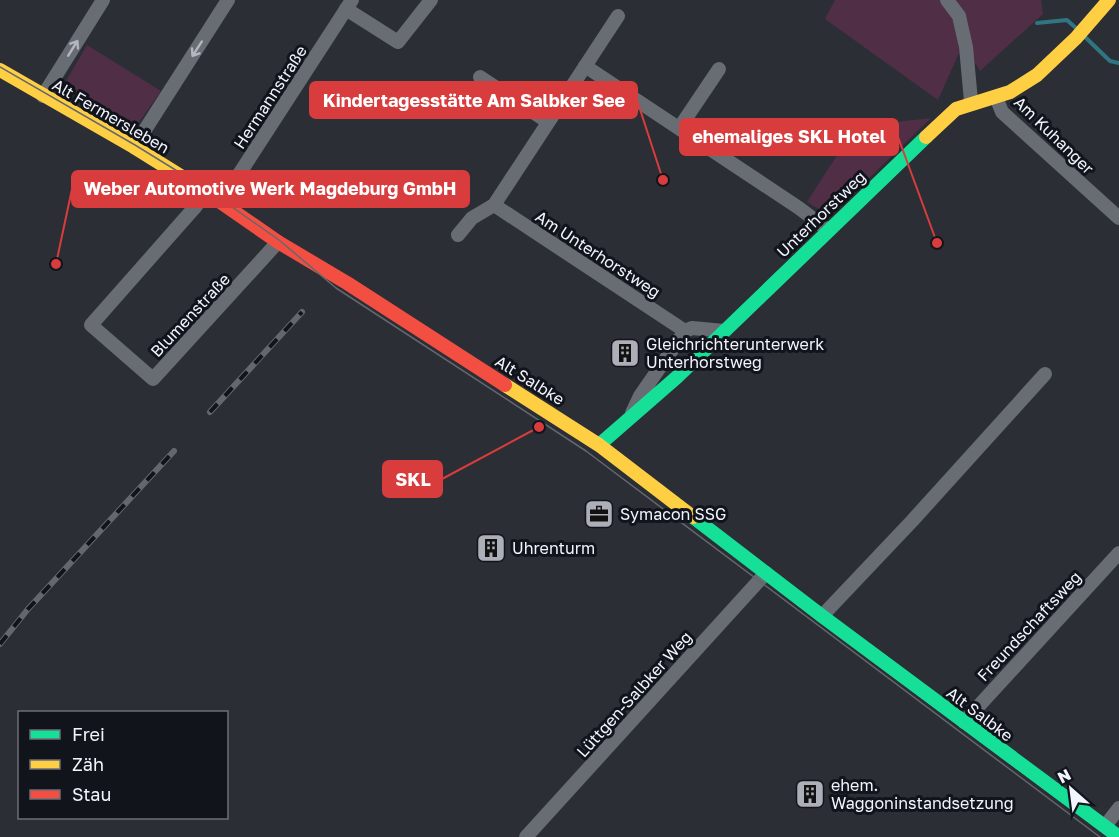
<svg xmlns="http://www.w3.org/2000/svg" width="1119" height="837" viewBox="0 0 1119 837" font-family="'Golos Text',sans-serif">
	<style>
		.green { fill: #4f2e46 }
		.lines { fill: none; stroke-linecap: round; stroke-linejoin: round }
		.stream { stroke: #2f7682; stroke-width: 4 }
		.street { stroke: #676d73; stroke-width: 14 }
		.fast { stroke: #16e098; stroke-width: 14 }
		.slow { stroke: #ffcf43; stroke-width: 14 }
		.jam { stroke: #f24e42; stroke-width: 14 }
		.tram { stroke: #64686e; stroke-width: 1.5 }
		.rail-casing { stroke: #64686e; stroke-width: 6 }
		.rail { stroke: #12141b; stroke-width: 4; stroke-dasharray: 11; stroke-linecap: butt }
		.oneway { stroke: #b3b7bf }
		.labels { text-anchor: middle; stroke-width: 6; stroke-linejoin: round; paint-order: stroke }
		.street-label { font-size: 16px; fill: #f2f4fe; stroke: #12141b }
		.poi-label { font-size: 16px; fill: #f2f4fe; stroke: #12141b; text-anchor: start }
		.leader { fill: none; stroke: #d93c3d; stroke-width: 2 }
		.callout-dot { fill: #d93c3d; stroke: #12141b; stroke-width: 2 }
		.callout { fill: #d93c3d; stroke: #d93c3d; stroke-width: 2 }
		.callout-label { font-size: 18px; text-anchor: middle; font-weight: bold; fill: #fff }
	</style>
	<rect width="100%" height="100%" fill="#2c2e36"/>
	<g class="green">
		<path d="M835 0H940L957 23 959 53 938 100 825 19Z"/>
		<path d="M955 0H1041L1043 14 980 71 971 57Z"/>
		<path d="M87 45 161 91 137 125 73 90 75 86 66 81Z"/>
		<path d="M931 118 830 216 807 202C821 182 846 133 870 127 889 121 911 121 931 118Z"/>
	</g>
	<g class="lines">
		<g class="stream">
			<path d="M1037 23 1067 20 1077 29"/>
			<path d="M1085 37 1110 61 1119 63"/>
		</g>
		<g class="street">
			<path d="M947 0 959 16 966 47 971 101"/>
			<path d="M346 9 398 42 431 0"/>
			<path d="M585 66 799 208 828 230"/>
			<path d="M480 77 548 122"/>
			<path d="M43 96 103 0"/>
			<path d="M996 97 1002 112 1119 218"/>
			<path d="M680 127 719 69"/>
			<path d="M134 147 228 0"/>
			<path d="M206 192 196 206 91 325 153 379 278 242"/>
			<path d="M221 202 352 0"/>
			<path d="M494 205 685 331"/>
			<path d="M458 235 472 218 494 205 618 16"/>
			<path d="M632 413 640 396 685 331 692 328 724 331"/>
			<path d="M822 616 912 521 1045 374"/>
			<path d="M964 722 1119 553"/>
			<path d="M1105 826 1119 808"/>
			<path d="M526 837 766 573"/>
		</g>
		<g class="fast">
			<path d="M599 445 677 377 926 137"/>
			<path d="M693 517 822 616 1119 837"/>
		</g>
		<g class="slow">
			<path d="M0 70 134 147 203 190"/>
			<path d="M926 137 956 109 1010 92 1037 75 1076 38 1109 0"/>
			<path d="M505 385 599 445 693 517"/>
		</g>
		<path class="jam" d="M203 190 278 242 347 283 505 385"/>
		<path class="tram" d="M0 67 135 145 208 190 279 240 336 288 586 451 1100 837"/>
		<g class="rail-casing">
			<g id="rail">
				<path d="M210 412 302 312"/>
				<path d="M0 644 28 609 174 451"/>
			</g>
		</g>
		<use href="#rail" class="rail"/>
	</g>
	<defs><path id="oneway-shaft" d="M-6 0H5M1.5-3L5.5 0L1.5 3" fill="none" stroke-width="1.6" stroke-linecap="round" stroke-linejoin="round" transform="scale(1.5)"/></defs>
	<g class="oneway">
		<use href="#oneway-shaft" transform="translate(73 48) rotate(-58)"/>
		<use href="#oneway-shaft" transform="translate(197 49) rotate(123)"/>
	</g>
	<defs>
		<g id="building-square" transform="scale(1.5)"><rect x="-9" y="-9" width="18" height="18" rx="4" fill="#adafb8" stroke="#12141b"/><path d="M-4-6H4V6H1V3H-1V6H-4ZM-2.5-4.3h1.7v1.8h-1.7ZM.8-4.3h1.7v1.8H.8ZM-2.5-1h1.7V.8h-1.7ZM.8-1h1.7V.8H.8Z" fill="#111"/></g>
		<g id="office-square" transform="scale(1.5)"><rect x="-9" y="-9" width="18" height="18" rx="4" fill="#adafb8" stroke="#12141b"/><path d="M-6-3h4V-5.5h4V-3h4V5H-6ZM-1-4.5V-3h2v-1.5ZM-6 0V1H6V0Z" fill="#111"/></g>
	</defs>
	<g fill-rule="evenodd">
		<use href="#building-square" x="625" y="353"/>
		<use href="#office-square" x="599" y="514"/>
		<use href="#building-square" x="491" y="548"/>
		<use href="#building-square" x="810" y="794"/>
	</g>
	<g class="labels">
		<g class="street-label">
			<text transform="translate(270 97) rotate(-57)" y="6">Hermannstraße</text>
			<text transform="translate(111 116) rotate(30)" y="6">Alt Fermersleben</text>
			<text transform="translate(1054 135) rotate(44)" y="6">Am Kuhanger</text>
			<text transform="translate(821 214) rotate(-44)" y="6">Unterhorstweg</text>
			<text transform="translate(598 254) rotate(33)" y="6">Am Unterhorstweg</text>
			<text transform="translate(190 315) rotate(-47)" y="6">Blumenstraße</text>
			<text transform="translate(530 380) rotate(32)" y="6">Alt Salbke</text>
			<text transform="translate(1029 626) rotate(-47)" y="6">Freundschaftsweg</text>
			<text transform="translate(634 694) rotate(-48)" y="6">Lüttgen-Salbker Weg</text>
			<text transform="translate(980 714) rotate(37)" y="6">Alt Salbke</text>
		</g>
		<g class="poi-label">
			<text x="646" y="350">Gleichrichterunterwerk<tspan x="646" dy="18">Unterhorstweg</tspan></text>
			<text x="620" y="520">Symacon SSG</text>
			<text x="512" y="554">Uhrenturm</text>
			<text x="831" y="791">ehem.<tspan x="831" dy="18">Waggoninstandsetzung</tspan></text>
		</g>
	</g>
	<path class="leader" d="M663 180L637 100M937 243L898 137M56 264L72 189M539 427L442 479"/>
	<g class="callout-dot">
		<circle cx="663" cy="180" r="6"/>
		<circle cx="937" cy="243" r="6"/>
		<circle cx="56" cy="264" r="6"/>
		<circle cx="539" cy="427" r="6"/>
	</g>
	<g class="callout">
		<rect x="310" y="82" width="327" height="36" rx="6"/>
		<rect x="680" y="119" width="218" height="36" rx="6"/>
		<rect x="72" y="171" width="397" height="36" rx="6"/>
		<rect x="383" y="461" width="59" height="36" rx="6"/>
	</g>
	<g class="callout-label">
		<text x="474" y="107">Kindertagesstätte Am Salbker See</text>
		<text x="789" y="143">ehemaliges SKL Hotel</text>
		<text x="270" y="195">Weber Automotive Werk Magdeburg GmbH</text>
		<text x="413" y="486">SKL</text>
	</g>
	<rect x="18" y="711" width="210" height="108" fill="#12141b" stroke="#6c6e76" stroke-width="1.5"/>
	<rect x="30" y="730" width="30" height="9" fill="#16e098" stroke="#6c6e76" stroke-width="1.5"/>
	<text x="72" y="741" font-size="18" fill="#f2f4fe">Frei</text>
	<rect x="30" y="760" width="30" height="9" fill="#ffcf43" stroke="#6c6e76" stroke-width="1.5"/>
	<text x="72" y="771" font-size="18" fill="#f2f4fe">Zäh</text>
	<rect x="30" y="790" width="30" height="9" fill="#f24e42" stroke="#6c6e76" stroke-width="1.5"/>
	<text x="72" y="801" font-size="18" fill="#f2f4fe">Stau</text>
	<g transform="translate(1071 789) rotate(332)" stroke="#12141b" stroke-width="4.5" paint-order="stroke">
	<path d="M0-4.5L10 22L0 15L-10 22Z" fill="#f2f4fe"/>
	<text y="-9" font-size="16" font-weight="bold" text-anchor="middle" fill="#f2f4fe">N</text>
	</g>
</svg>
